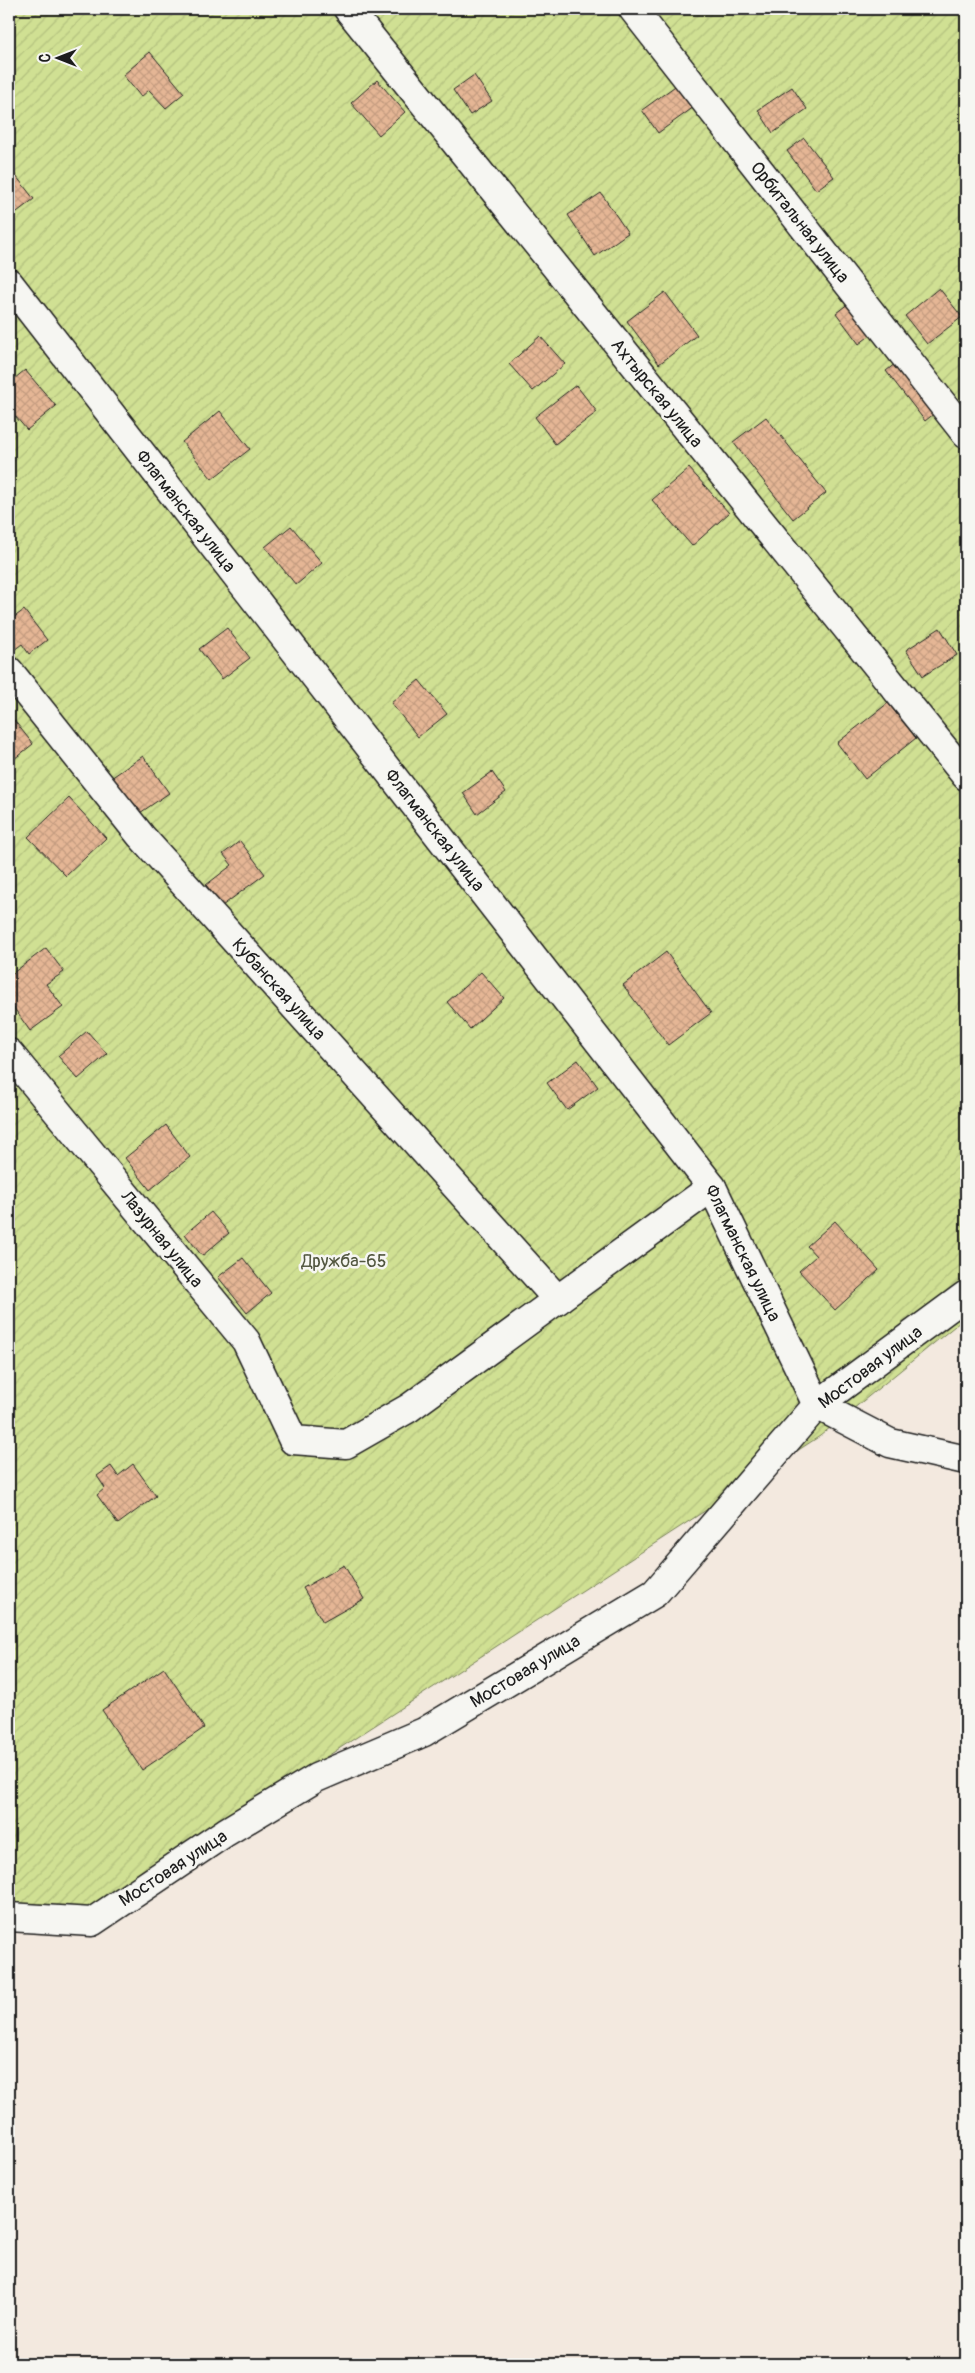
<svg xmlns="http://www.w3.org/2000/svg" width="975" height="2373" viewBox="0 0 975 2373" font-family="Pangolin,sans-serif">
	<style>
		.garden { fill: url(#garden-furrows); stroke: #767e58 }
		.building { fill: url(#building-cross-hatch); stroke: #1c1c1c }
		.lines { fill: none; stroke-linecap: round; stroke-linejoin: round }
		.minor-casing { stroke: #1c1c1c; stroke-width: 31 }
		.minor { stroke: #f6f6f2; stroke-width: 28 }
		.labels { text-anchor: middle; stroke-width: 5; stroke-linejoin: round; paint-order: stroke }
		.street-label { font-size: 18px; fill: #1c1c1c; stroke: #f6f6f2 }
		.park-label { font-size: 18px; fill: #525740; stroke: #f6f6f2 }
	</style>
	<defs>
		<pattern id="garden-furrows" width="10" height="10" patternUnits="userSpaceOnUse" patternTransform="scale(1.25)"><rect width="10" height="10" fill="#d0e093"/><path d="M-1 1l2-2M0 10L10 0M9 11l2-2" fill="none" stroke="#b2c07e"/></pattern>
		<pattern id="building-cross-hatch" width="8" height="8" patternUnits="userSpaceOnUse" patternTransform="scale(1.25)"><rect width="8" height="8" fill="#e5b695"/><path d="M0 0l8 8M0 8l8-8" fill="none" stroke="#c49c80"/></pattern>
	</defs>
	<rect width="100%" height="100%" fill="#f3e9df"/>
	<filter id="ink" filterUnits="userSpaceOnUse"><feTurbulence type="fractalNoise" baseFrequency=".02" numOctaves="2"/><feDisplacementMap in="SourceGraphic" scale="10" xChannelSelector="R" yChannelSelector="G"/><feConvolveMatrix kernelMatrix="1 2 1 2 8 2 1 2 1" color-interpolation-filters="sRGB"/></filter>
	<g filter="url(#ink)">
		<path class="garden" d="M9 9H966V1317L820 1436 74 1921 9 1916Z"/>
		<g class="building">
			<path d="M150 52 184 93 166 108 149 90 141 97 123 75Z"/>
			<path d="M474 75 492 101 470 115 453 90Z"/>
			<path d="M377 80 405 112 379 135 351 103Z"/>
			<path d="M678 84 694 107 658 133 642 110Z"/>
			<path d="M792 87 807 109 773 133 758 110Z"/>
			<path d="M804 138 834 177 816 190 787 151Z"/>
			<path d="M9 167 34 199 9 218Z"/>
			<path d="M601 193 628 233 595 256 568 215Z"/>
			<path d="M939 288 962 317 927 344 905 316Z"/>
			<path d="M665 292 697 335 659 364 627 321Z"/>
			<path d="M853 300 876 331 859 344 836 313Z"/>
			<path d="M540 336 565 364 533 391 509 364Z"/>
			<path d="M901 359 940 409 925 421 886 371Z"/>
			<path d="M25 370 56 406 27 430 9 409V383Z"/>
			<path d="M576 385 597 412 555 444 535 417Z"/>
			<path d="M220 411 250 449 212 479 182 442Z"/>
			<path d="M766 417 826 493 793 519 733 442Z"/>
			<path d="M689 468 729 513 692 546 652 500Z"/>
			<path d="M291 526 322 563 296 585 265 547Z"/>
			<path d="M24 610 47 640 29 654 22 644 10 653 9 621Z"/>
			<path d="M227 628 250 658 222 679 199 649Z"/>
			<path d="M940 628 957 655 923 676 906 650Z"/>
			<path d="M419 680 447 714 418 737 391 703Z"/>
			<path d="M888 703 916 738 865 779 837 743Z"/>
			<path d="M9 714 33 744 9 763Z"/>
			<path d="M143 756 169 793 137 815 111 778Z"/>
			<path d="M492 772 506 792 477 814 463 793Z"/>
			<path d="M69 798 106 838 66 876 28 837Z"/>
			<path d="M240 841 265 874 222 906 206 885 232 865 223 854Z"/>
			<path d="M46 948 64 972 46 984 63 1007 30 1031 9 1001V976Z"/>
			<path d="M666 952 711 1013 668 1045 623 985Z"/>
			<path d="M481 972 504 998 470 1029 447 1002Z"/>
			<path d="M87 1031 107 1054 78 1079 58 1056Z"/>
			<path d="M578 1060 598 1087 567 1110 547 1083Z"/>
			<path d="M166 1125 190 1157 150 1190 125 1158Z"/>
			<path d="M211 1212 229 1233 202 1256 185 1234Z"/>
			<path d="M835 1221 879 1270 835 1310 799 1271 816 1256 807 1246Z"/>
			<path d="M243 1258 271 1293 247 1313 218 1277Z"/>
			<path d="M133 1464 156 1496 118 1524 97 1495 105 1488 97 1476 111 1466 118 1476Z"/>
			<path d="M344 1565 364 1599 323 1622 303 1588Z"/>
			<path d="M164 1668 204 1728 142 1770 102 1710Z"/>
		</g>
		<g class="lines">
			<g class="minor-casing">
				<g id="minor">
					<path d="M348 9 966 776"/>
					<path d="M633 9 966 434"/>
					<path d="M9 283 712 1187 817 1405 890 1443 966 1460"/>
					<path d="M9 671 141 836 558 1300"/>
					<path d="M9 1053 246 1341 293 1440 346 1444 409 1408 712 1187"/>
					<path d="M9 1917 92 1922 226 1832 316 1778 424 1732 655 1593 817 1405 966 1295"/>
				</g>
			</g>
			<use href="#minor" class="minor"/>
		</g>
	</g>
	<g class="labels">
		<g class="street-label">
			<text transform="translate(800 222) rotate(52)" y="6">Орбитальная улица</text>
			<text transform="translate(657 393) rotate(51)" y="6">Ахтырская улица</text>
			<text transform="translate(186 511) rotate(52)" y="6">Флагманская улица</text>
			<text transform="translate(435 830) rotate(52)" y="6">Флагманская улица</text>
			<text transform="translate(279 989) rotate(48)" y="6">Кубанская улица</text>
			<text transform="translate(162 1239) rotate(51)" y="6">Лазурная улица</text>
			<text transform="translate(743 1253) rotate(64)" y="6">Флагманская улица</text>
			<text transform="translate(870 1367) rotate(-37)" y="6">Мостовая улица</text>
			<text transform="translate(525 1671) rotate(-31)" y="6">Мостовая улица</text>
			<text transform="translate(173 1868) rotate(-33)" y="6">Мостовая улица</text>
		</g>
		<g class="park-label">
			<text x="344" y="1267">Дружба-65</text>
		</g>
	</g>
	<rect width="975" height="2373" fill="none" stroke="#f6f6f2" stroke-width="30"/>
	<rect x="15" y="15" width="945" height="2343" fill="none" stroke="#1c1c1c" stroke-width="2" filter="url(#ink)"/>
	<g transform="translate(58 58) rotate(270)" stroke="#f6f6f2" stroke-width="4" paint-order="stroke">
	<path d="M0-4L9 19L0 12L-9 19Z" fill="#1c1c1c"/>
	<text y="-8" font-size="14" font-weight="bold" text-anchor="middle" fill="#1c1c1c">С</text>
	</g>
</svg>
